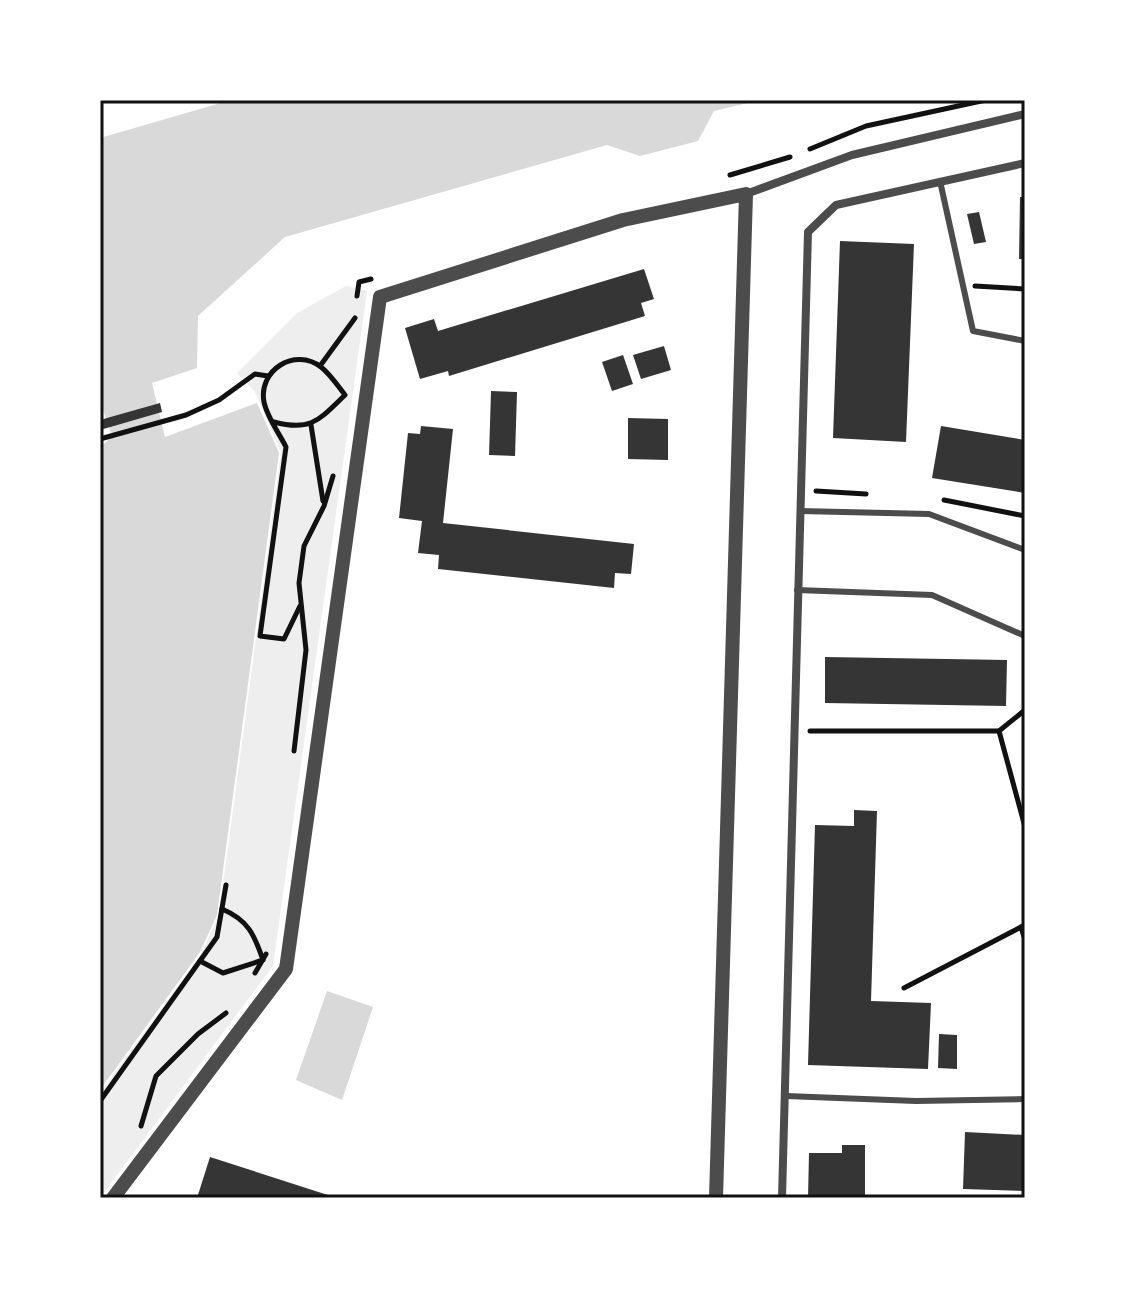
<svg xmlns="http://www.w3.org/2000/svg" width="1125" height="1298" viewBox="0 0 1125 1298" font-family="'Playfair Display',serif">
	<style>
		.green { fill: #eee }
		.water { fill: #d9d9d9 }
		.building { fill: #353535 }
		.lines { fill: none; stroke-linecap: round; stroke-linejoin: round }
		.path { stroke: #111; stroke-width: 5 }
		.service { stroke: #4c4c4c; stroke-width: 6 }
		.minor { stroke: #4c4c4c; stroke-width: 8 }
		.tertiary { stroke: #4c4c4c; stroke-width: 14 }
		.neatline { fill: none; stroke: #111; stroke-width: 3 }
	</style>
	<rect width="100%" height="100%" fill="#fff"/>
	<path class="green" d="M346 286 367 291 273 966 100 1198V1093L202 953 219 914 281 452 255 392 237 373 297 313Z"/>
	<g class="water">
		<path d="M231 100H760L714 111 698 141 640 156 607 145 285 237 198 316 197 368 152 383 165 437 257 403 279 453 217 915 200 952 100 1090V448L112 436 100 401V138Z"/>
		<path d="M327 991 373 1007 342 1100 296 1080Z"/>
	</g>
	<g class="building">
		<path d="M1020 197H1025V259H1019Z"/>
		<path d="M979 212 986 242 974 244 967 214Z"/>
		<path d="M840 241 914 244 906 442 833 438Z"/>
		<path d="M644 269 654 299 641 303 645 316 449 376 448 371 420 379 405 328 434 319 438 331Z"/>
		<path d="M664 346 671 370 641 379 633 355Z"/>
		<path d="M623 355 633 384 612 391 602 362Z"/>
		<path d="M491 391 517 392 515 456 489 455Z"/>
		<path d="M160 403 162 412 100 430V420Z"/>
		<path d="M628 418 668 419V460L628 459Z"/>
		<path d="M421 426 453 429 443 523 634 544 631 574 615 573 614 588 438 569 439 555 418 553 422 521 399 518 408 433 420 434Z"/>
		<path d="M941 426 1025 440V493L932 478Z"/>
		<path d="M825 657 1007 660 1006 706 825 703Z"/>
		<path d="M854 810 877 811 871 1001 931 1003 928 1069 808 1065 815 825 854 826Z"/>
		<path d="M939 1034 957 1035V1069L938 1068Z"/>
		<path d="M965 1132 1025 1135V1191L963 1189Z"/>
		<path d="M842 1145H865V1198H808L809 1153H842Z"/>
		<path d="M210 1157 334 1197V1198H197Z"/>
	</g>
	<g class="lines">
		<g class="path">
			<path d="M810 149 866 126 986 100"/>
			<path d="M730 175 790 157"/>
			<path d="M975 286 1025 289"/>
			<path d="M357 296 359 282 371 279"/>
			<path d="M320 366 355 318"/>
			<path d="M274 422C311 432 319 420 345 395 338 386 330 374 321 367 295 347 258 370 264 402 267 417 279 433 286 447L260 636 284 639 300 606"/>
			<path d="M311 425 323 501"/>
			<path d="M100 439 186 415 219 400 255 374 268 376"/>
			<path d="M816 491 866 494"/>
			<path d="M944 500 1025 516"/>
			<path d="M810 731H999L1025 710"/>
			<path d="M999 731 1025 827"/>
			<path d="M294 751 306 650 299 583 304 546 324 506 333 476"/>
			<path d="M1021 927 1025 940"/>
			<path d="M200 961 223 973 263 960C254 934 248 920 222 909"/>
			<path d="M255 973 266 954"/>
			<path d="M904 988 1025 925"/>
			<path d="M100 1101 217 937 226 885"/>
			<path d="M141 1126 156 1076 198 1034 226 1013"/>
		</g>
		<g class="service">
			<path d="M940 181 973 331 1025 341"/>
			<path d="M800 511 929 514 1025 550"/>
			<path d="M797 590 932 595 1025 636"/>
			<path d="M786 1096 916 1101 1025 1099"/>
		</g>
		<g class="minor">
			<path d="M746 194 852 155 1025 114"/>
			<path d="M782 1198 808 232 836 205 1025 163"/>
		</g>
		<path class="tertiary" d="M113 1198 286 969 380 297 623 220 746 194 716 1198"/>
	</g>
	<rect width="1125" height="1298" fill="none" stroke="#ffffff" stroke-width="204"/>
	<rect x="102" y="102" width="921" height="1094" class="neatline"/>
</svg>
